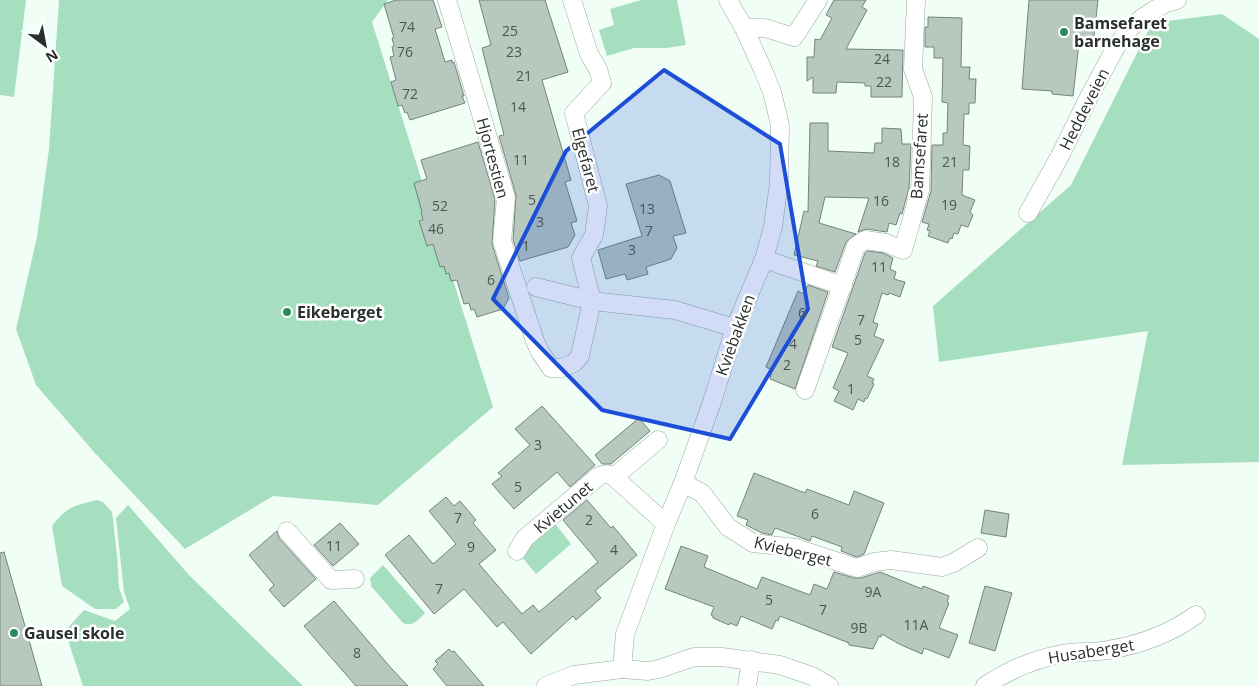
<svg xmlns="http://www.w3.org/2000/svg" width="1259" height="686" viewBox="0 0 1259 686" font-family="'Open Sans',sans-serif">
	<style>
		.green { fill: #a5dfc0 }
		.building { fill: #b7c9bf; stroke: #74847b }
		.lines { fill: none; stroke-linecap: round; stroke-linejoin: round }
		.minor-casing { stroke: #98a89f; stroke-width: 19 }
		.minor { stroke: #fff; stroke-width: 18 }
		.marked { fill: #1d4ed8; fill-opacity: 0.2; stroke: #1d4ed8; stroke-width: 4; stroke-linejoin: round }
		.poi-dot { fill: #2c8a62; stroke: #fff; stroke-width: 2 }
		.labels { text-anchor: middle; stroke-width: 5; stroke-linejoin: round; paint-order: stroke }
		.number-label { font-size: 14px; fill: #4c5651 }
		.poi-label { font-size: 16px; font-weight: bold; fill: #29302c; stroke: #fff; text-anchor: start }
		.street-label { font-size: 16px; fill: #29302c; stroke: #fff }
	</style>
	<rect width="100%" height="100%" fill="#f0fef6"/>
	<g class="green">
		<path d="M0 0H26L14 97 0 95Z"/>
		<path d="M59 0H388L372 22 493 407 378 505 273 496 185 549 94 452 36 385 16 329 37 237 49 149Z"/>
		<path d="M641 0H677L686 45 667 48H634L607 56 599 30 614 25 610 9Z"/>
		<path d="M1222 14 1259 39V462L1122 465 1148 331 939 362 933 306 1071 185 1152 23Z"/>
		<path d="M97 500 103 502 112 512 117 555 119 588 124 602 116 609H95L62 586 52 526C68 506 73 506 97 500Z"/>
		<path d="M128 505 189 575 303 686H83L65 631 84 610 115 621 130 609 124 592 116 518Z"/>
		<path d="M550 517 571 544 536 574 517 551Z"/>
		<path d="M383 565 425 613C418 620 413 627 403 623L371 586 370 578Z"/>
	</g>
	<g class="building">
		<path d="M396 0H433L442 27 435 29 445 62 452 60V63L454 62 464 96H462L465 103 410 120 407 112 405 113 402 105 398 106 391 82 396 80 390 57 394 56 392 47 394 46 392 38H394L384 4Z"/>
		<path d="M479 0H545L568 72 542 80 571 180 565 182 577 221 571 223 575 235 568 247 520 261 513 240 516 195 499 136 504 135 482 48 491 45Z"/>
		<path d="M834 0H866L862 7 867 10 846 49 903 50 902 97H871V86H865V83L837 82 836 93H813V77L807 81V57H814L815 39 820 40 832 18 826 15Z"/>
		<path d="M1029 0H1098L1093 44 1079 43 1073 96 1052 94V91L1022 89Z"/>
		<path d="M928 17 962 18 961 67H970L969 79H976L975 103H969V114H964L963 145 970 146 969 170H963L962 195 975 200 970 212 973 215 968 227 961 225 958 234 954 233 952 239 950 238 948 243 928 236 930 231 927 230 929 224 922 222 931 191 932 145H943V133H947L948 103 942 102 943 58H934V47H925V27H928Z"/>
		<path d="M810 123H828V151L874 153 875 143H882V128L901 129 902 144H911L909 188 902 214 900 213 896 225 889 223 887 232 866 229 858 232 869 198 825 197 819 223 856 234 846 242 835 272 816 266 818 261 794 255 804 211 808 212Z"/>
		<path d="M478 142 495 199 492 244 509 298 503 309 477 317 474 309 471 310 469 303 464 304 457 280 451 281 449 273 446 274 444 266 440 267 433 244 427 246 419 221 423 220 421 212H422L414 183 427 179 421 160Z"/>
		<path d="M659 175 670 181 686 233 673 236 677 248 671 259 646 267 648 274 627 280 625 274 606 279 598 250 642 236 626 184Z"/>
		<path d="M868 251 883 253 893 258 890 269 896 272 894 279 905 282 900 297 889 293 888 295 882 293 873 322 878 324 874 336 884 340 867 376 874 379 872 383 874 384 867 399 865 398 864 402 858 399 853 410 834 401 839 391 833 388 848 353 832 347 865 253Z"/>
		<path d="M808 285 828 292 795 389 770 379 772 370 766 367 798 291 804 294Z"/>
		<path d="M542 406 595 465 570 487 557 472 514 509 492 484 502 476 498 473 530 445 515 429Z"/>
		<path d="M639 418 650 431 611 464H602L595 455Z"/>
		<path d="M754 473 805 493 807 489 849 505 854 491 884 503 864 554 857 557 841 551 842 547 812 536 810 541 775 528 772 535 762 533 746 525 748 520 737 516Z"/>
		<path d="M446 497 454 506 460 501 476 520 473 523 496 550 479 564 522 614 533 605 539 612 598 562 563 520 587 500 611 528 613 526 637 555 595 591 601 598 576 620 573 616 531 654 503 622 497 627 464 589 434 614 385 555 409 535 433 564 456 544 429 511Z"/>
		<path d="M985 510 1009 514 1006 537 981 533Z"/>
		<path d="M340 523 359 544 333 566 314 545Z"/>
		<path d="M277 531 279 538 316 579 284 607 269 590 274 585 249 555Z"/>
		<path d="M681 546 708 556 704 567 757 589 762 577 810 595 814 584 827 589 834 572 854 578H861L880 572 922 589 923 586 949 596 947 602 949 603 939 628 958 635 949 658 924 648 922 654 899 644 882 634 881 637 879 636 873 649 849 645V643L780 616 778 621 776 620 772 629 741 616 737 626 730 623 729 625 713 618V616L711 615 714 607 665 589Z"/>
		<path d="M4 552 42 686H0V553Z"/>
		<path d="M985 586 1012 593 995 651 969 643Z"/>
		<path d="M334 601 391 668 408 686H356L322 647 304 626Z"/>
		<path d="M449 649 452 652 454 651 484 686H447L433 669 438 664 435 661Z"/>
	</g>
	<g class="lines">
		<g class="minor-casing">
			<g id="minor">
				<path d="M447 0 506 198 502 241 535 341 540 352 551 368H561L574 363 580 356 592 301 581 258 594 235 598 206 574 113 602 83 598 69 589 54 572 0"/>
				<path d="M744 28H765L794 37 818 0"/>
				<path d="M1028 213 1060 156 1089 97 1116 47 1128 30 1142 18 1164 4 1177 0"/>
				<path d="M764 259 843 286"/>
				<path d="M536 287 592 301 675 310 735 328"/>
				<path d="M805 390 856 246 865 240 886 243 903 250 920 190 921 166 923 97 913 69 916 0"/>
				<path d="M614 477 658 440"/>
				<path d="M683 483 702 493 728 527 753 543 796 548 857 568 874 562 891 560 942 567 953 563 978 548"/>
				<path d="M287 531 331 580 355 579"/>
				<path d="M517 551 525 538 599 476C605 474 609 473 614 477L666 524"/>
				<path d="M622 669 648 671 659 669 694 657H722L780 665 812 676 829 686"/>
				<path d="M546 686 574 675 622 669 625 634 666 524 683 483 712 402 735 328 764 259 773 227 779 182 780 125 772 92 763 70 744 28 728 0"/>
				<path d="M747 686 751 660"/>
				<path d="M985 686C1009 670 1034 659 1062 654 1077 651 1093 653 1108 650 1139 645 1171 633 1196 615"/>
			</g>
		</g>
		<use href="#minor" class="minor"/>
	</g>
	<path class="marked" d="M664 70 780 144 808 309 730 439 602 410 493 299 566 151Z"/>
	<g class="poi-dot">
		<circle cx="1064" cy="32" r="5"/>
		<circle cx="287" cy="312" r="5"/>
		<circle cx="14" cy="633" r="5"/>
	</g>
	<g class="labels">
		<g class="number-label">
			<text x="407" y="32">74</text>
			<text x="510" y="36">25</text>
			<text x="405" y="57">76</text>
			<text x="514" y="57">23</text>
			<text x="882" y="64">24</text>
			<text x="524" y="81">21</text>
			<text x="884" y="87">22</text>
			<text x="410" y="99">72</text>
			<text x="518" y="112">14</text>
			<text x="521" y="165">11</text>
			<text x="892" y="167">18</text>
			<text x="950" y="167">21</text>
			<text x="532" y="205">5</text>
			<text x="881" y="206">16</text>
			<text x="949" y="210">19</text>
			<text x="440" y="211">52</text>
			<text x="647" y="214">13</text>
			<text x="540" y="227">3</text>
			<text x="436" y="234">46</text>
			<text x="649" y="236">7</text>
			<text x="526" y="251">1</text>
			<text x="632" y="255">3</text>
			<text x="879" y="272">11</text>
			<text x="491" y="285">6</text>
			<text x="802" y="318">6</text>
			<text x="861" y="325">7</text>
			<text x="858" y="345">5</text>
			<text x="793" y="349">4</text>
			<text x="787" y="370">2</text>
			<text x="851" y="394">1</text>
			<text x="538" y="450">3</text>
			<text x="518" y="492">5</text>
			<text x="815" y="519">6</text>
			<text x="458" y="523">7</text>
			<text x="589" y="525">2</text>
			<text x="334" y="551">11</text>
			<text x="471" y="552">9</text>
			<text x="614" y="555">4</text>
			<text x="439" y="594">7</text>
			<text x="873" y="597">9A</text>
			<text x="769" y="605">5</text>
			<text x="823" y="615">7</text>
			<text x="916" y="630">11A</text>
			<text x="859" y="633">9B</text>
			<text x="357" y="658">8</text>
		</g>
		<g class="poi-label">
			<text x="1074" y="29">Bamsefaret<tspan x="1074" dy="18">barnehage</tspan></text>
			<text x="297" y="318">Eikeberget</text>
			<text x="24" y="639">Gausel skole</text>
		</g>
		<g class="street-label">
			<text transform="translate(1084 109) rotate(-63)" y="6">Heddeveien</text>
			<text transform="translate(919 156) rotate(-86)" y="6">Bamsefaret</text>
			<text transform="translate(493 158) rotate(75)" y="6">Hjortestien</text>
			<text transform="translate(586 160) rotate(75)" y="6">Elgefaret</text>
			<text transform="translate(735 335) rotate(-70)" y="6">Kviebakken</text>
			<text transform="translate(563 507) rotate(-40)" y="6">Kvietunet</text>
			<text transform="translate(793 551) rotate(14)" y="6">Kvieberget</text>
			<text transform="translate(1091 651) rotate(-9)" y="6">Husaberget</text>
		</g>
	</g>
	<g transform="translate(45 45) rotate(148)" stroke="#ffffff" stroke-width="4" paint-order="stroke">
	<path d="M0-4L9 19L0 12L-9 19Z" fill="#29302c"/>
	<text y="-8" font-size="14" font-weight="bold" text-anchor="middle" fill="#29302c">N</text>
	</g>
</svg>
